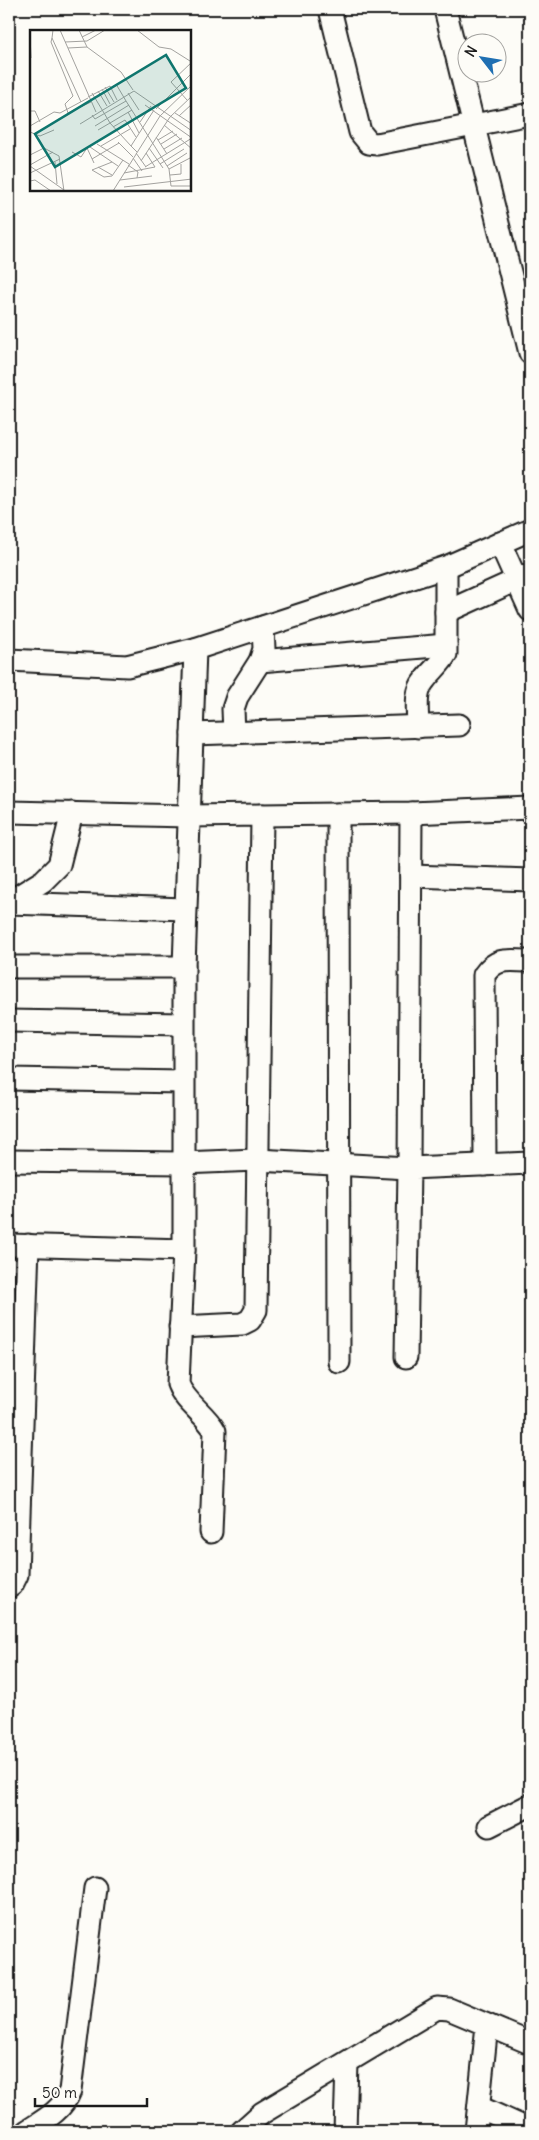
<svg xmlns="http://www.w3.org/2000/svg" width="539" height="2140" viewBox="0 0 539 2140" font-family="Delius,sans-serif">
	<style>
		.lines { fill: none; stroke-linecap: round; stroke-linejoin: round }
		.minor-casing { stroke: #1c1c1c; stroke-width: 25 }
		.minor { stroke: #fdfcf7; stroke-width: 21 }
		.inset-road { fill: none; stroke: #a3a29f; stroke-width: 1 }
		.view { fill: #0f766e; fill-opacity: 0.15; stroke: #0f766e; stroke-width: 2.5 }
		.inset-edge { fill: none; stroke: #1c1c1c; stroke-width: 2.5 }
	</style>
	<rect width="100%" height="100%" fill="#fdfcf7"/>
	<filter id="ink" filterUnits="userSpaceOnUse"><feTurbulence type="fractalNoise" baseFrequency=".02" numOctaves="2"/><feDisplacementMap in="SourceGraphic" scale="10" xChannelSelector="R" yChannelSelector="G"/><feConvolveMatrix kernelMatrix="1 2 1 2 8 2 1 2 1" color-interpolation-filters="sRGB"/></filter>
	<g filter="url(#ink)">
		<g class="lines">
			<g class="minor-casing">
				<g id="minor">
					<path d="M330 9 360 132 369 143 377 144 530 114"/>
					<path d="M445 9 530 353"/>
					<path d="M500 543 530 610"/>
					<path d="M446 612 530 574"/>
					<path d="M9 660 127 666 195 649"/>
					<path d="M260 661 446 645"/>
					<path d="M418 727C418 712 414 693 424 681 431 671 440 665 446 654V567"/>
					<path d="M234 733 233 709 237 697 260 661 264 649 263 627"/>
					<path d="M192 734 459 725"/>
					<path d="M9 812 188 816 262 815 256 1310 250 1320 242 1324 180 1327"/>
					<path d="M338 814 339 1362"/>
					<path d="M262 815 411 813 530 808"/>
					<path d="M411 876 530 880"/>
					<path d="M9 902 43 881 59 865 72 813"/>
					<path d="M9 903 185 909"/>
					<path d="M9 967H184"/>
					<path d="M9 1021 183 1024"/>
					<path d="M9 1079 183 1082"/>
					<path d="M9 1161 182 1163 257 1160 409 1168 411 813"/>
					<path d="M485 1165 484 975C497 956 509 961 530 961"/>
					<path d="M9 1245 184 1250"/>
					<path d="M406 1357 409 1168 530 1163"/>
					<path d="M211 1532 215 1431C205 1413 185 1403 178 1384L184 1250V967L195 649 446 567 530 530"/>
					<path d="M9 1587 12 1585 17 1575 28 1245"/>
					<path d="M489 1826 530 1805"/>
					<path d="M479 2107 530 2130"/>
					<path d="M27 2131C44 2120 62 2111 70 2091L95 1888"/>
					<path d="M242 2131 262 2113 437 2008 449 2009 530 2043"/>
					<path d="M345 2131 347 2063"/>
					<path d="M476 2131 487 2025"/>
				</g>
			</g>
			<use href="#minor" class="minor"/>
		</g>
	</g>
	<g transform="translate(30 30)">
		<rect width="161" height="161" fill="#fdfcf7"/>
		<path class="inset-road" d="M23 0 22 8 51 72M30 0 66 82M49 0 57 17M107 0 129 17 141 19 160 31M0 5 1 28M52 7 66 0M22 8 21 12 43 66 35 74 38 83 61 72M35 12 57 11 75 0M38 18 57 17 91 42 103 60M75 57 84 72M72 59 80 74M68 61 77 76M62 63 80 93 102 80M98 63 109 80M58 67 80 56 87 70M157 70 141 52 162 32M96 71 139 139 141 156H162M115 75 162 108M126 79 162 43M0 81H5L10 92M98 82 109 103M145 83 162 94M62 85 65 89 96 71 86 54M149 86 162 74M110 92 121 76M50 94 104 61 162 101M134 95 162 119M0 96 24 82 30 83 58 68M65 96 99 75M83 97 95 90 106 107M68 100 80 93 101 116M0 102 10 106 24 100M126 107 137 124M128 110 143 101M88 112 103 127M67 114 99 134M131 114 147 104M71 116 100 99M60 117 88 136M119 118 133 138M134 119 152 108M42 122 51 127 57 118 64 133M107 122 101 116 124 80M106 123 116 137M0 125 14 118 29 126 34 161M103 128 112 141M62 129 89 113M111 131 140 87 162 66M25 132 27 154M82 132 62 140 74 147 82 146 93 130M130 134 154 119M0 135 23 122M98 135 108 142 107 148M0 136 34 160M137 136 157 123M68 137 82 145M115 137 162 108M139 139 160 128M0 143 30 129M94 143 125 137 116 123M140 145 151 144V134M90 150 122 146M0 151 5 150 21 161M94 157 162 149M83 161 130 86 162 55"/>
		<path class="view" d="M136 25 156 58 25 137 5 104Z"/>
		<rect width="161" height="161" class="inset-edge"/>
	</g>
	<rect width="539" height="2140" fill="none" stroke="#fdfcf7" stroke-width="30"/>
	<rect x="15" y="15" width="509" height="2110" fill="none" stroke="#1c1c1c" stroke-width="2" filter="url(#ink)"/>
	<g transform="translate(482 58) rotate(301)"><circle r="24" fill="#fdfcf7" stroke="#a3a29f"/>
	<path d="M0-4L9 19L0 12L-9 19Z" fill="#1f6fb2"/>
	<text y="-8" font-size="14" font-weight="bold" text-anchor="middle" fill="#1c1c1c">N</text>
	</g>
	<path d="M35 2098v8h112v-8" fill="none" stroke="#1c1c1c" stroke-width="2.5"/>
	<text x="42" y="2098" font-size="15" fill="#1c1c1c" stroke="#fdfcf7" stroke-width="4" paint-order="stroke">50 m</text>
</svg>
